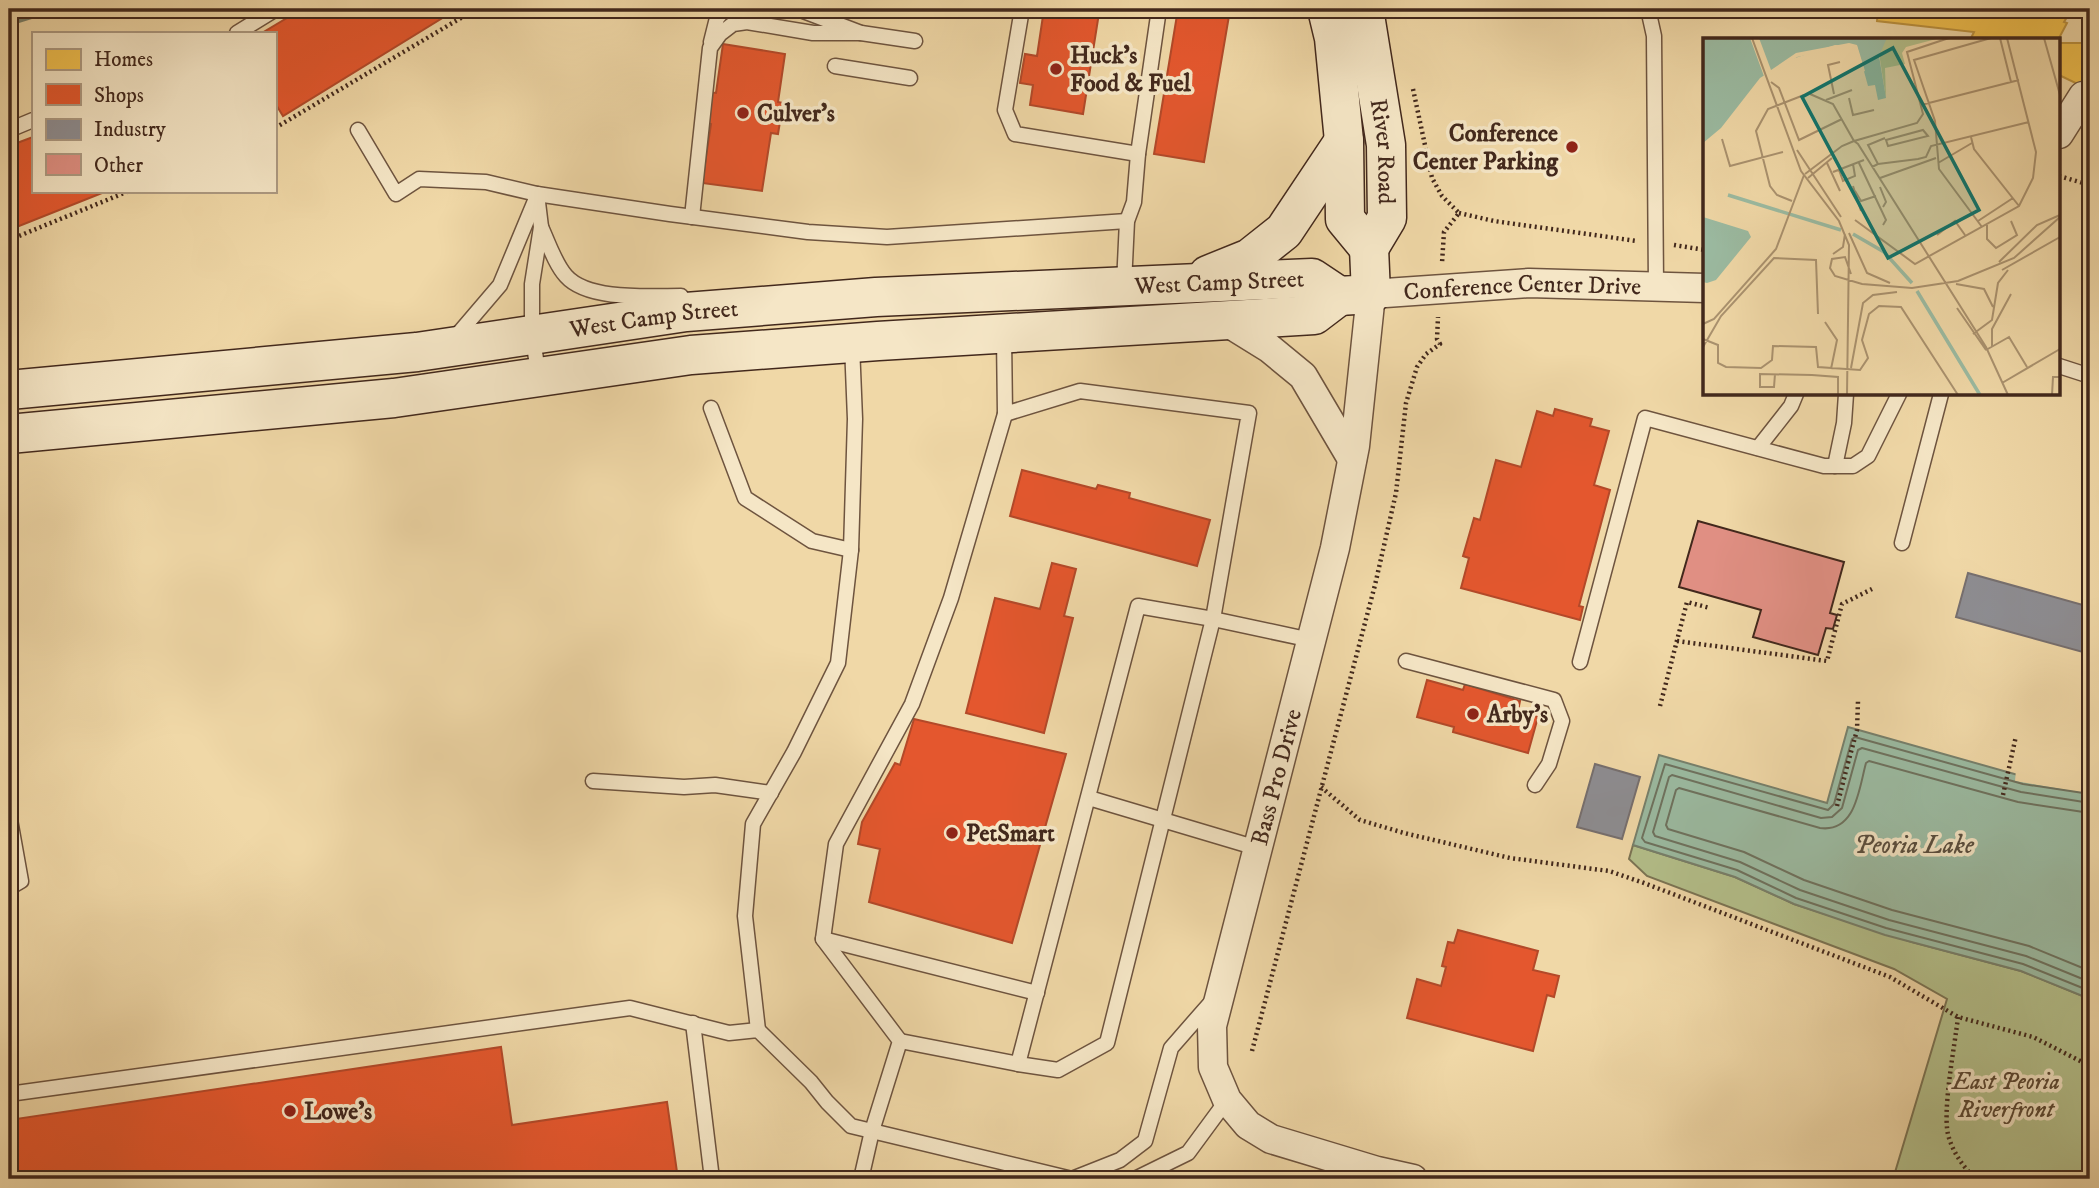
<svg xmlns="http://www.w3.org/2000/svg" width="2099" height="1188" viewBox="0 0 2099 1188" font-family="'IM FELL DW Pica',serif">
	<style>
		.green { fill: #b4c08b; stroke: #7b7454; stroke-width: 2 }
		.water { fill: #9bbba2; stroke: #77806c; stroke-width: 2 }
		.pier { fill: #f0d8a7 }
		.homes { fill: #f2c14e; stroke: #bd933f; stroke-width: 2 }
		.shops { fill: #e4572e; stroke: #b34929; stroke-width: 2 }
		.industry { fill: #8d8d92; stroke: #766f6f; stroke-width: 2 }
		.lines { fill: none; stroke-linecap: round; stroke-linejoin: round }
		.shore { stroke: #6e725f; stroke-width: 2 }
		.stream { stroke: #77806c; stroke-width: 8 }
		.building { fill: #e08f83; stroke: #42281c; stroke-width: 2 }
		.service-casing { stroke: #6e543f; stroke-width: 17 }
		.minor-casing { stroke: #6e543f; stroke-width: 31 }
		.secondary-casing { stroke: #42281c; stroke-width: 41 }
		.path { stroke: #42281c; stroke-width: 4.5; stroke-dasharray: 2 3.5; stroke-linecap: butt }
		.service { stroke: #f5e6c6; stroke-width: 14 }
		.minor { stroke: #f5e6c6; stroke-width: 28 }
		.secondary { stroke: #f5e6c6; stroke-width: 38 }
		.poi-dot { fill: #8f2418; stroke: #f5e6c6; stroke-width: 2.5 }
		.labels { text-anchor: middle; stroke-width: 7; stroke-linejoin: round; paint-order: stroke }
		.poi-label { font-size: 24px; font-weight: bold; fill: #42281c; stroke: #f5e6c6; text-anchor: start }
		.street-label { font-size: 24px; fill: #42281c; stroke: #f5e6c6 }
		.park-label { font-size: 24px; font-style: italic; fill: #594632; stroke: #f5e6c6 }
		.water-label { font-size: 26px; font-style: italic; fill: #584d3e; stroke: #f5e6c6 }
		.inset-river { fill: none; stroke: #9bbba2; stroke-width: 3.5 }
		.inset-road { fill: none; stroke: #aa926f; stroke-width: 2 }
		.view { fill: #0f766e; fill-opacity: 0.15; stroke: #0f766e; stroke-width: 3.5 }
		.inset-edge { fill: none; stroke: #42281c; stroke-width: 3.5 }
	</style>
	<rect width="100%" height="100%" fill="#f0d8a7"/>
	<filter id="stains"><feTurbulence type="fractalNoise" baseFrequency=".00286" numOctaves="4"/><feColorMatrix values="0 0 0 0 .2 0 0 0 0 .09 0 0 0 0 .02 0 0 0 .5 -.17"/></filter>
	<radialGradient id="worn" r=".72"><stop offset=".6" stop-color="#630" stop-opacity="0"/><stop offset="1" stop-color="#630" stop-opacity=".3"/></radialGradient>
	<path class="green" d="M1633 845 1735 877 1794 904 1912 942 2021 971 2090 999V1179H1893L1947 999 1894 969 1647 876 1629 859Z"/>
	<path class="water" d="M1848 727 2025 777 2090 788V999L2021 971 1885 935 1794 904 1735 877 1633 845 1659 755 1827 803Z"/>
	<path class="pier" d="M2016 770 2090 784V794L2015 781Z"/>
	<g class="homes">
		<path d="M1874 9H2072L2064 22 2067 23 2058 40H1970L1974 32 1877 21 1878 9Z"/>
		<path d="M2059 43H2090V90L2059 75Z"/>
	</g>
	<g class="shops">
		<path d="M302 9H457L283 116 275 103V33H262Z"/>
		<path d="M1044 9H1074L1099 13 1083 114 1030 105 1033 85 1020 83 1025 54 1037 56Z"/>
		<path d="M1178 9 1230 10 1204 162 1154 154Z"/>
		<path d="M723 44 785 54 778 102 783 103 778 134 771 133 762 191 702 183 711 124 703 123 708 92 716 93Z"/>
		<path d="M33 137V191H107L9 230V146Z"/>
		<path d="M1555 409 1592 419 1590 426 1609 431 1594 485 1610 490 1579 606 1583 607 1580 620 1461 588 1469 558 1463 556 1474 518 1480 520 1496 460 1521 467 1537 411 1553 416Z"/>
		<path d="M1022 470 1096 489 1098 485 1130 493 1129 498 1210 520 1197 566 1010 516Z"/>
		<path d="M1052 563 1076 569 1064 616 1073 618 1044 733 966 713 995 598 1040 609Z"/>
		<path d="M1427 680 1463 690 1465 684 1520 701 1518 711 1538 717 1528 753 1453 732 1454 727 1417 717Z"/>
		<path d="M914 719 1066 754 1012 943 869 902 880 849 858 844 862 822 895 763 900 765Z"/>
		<path d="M1458 930 1538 951 1533 970 1559 976 1554 997 1547 995 1533 1051 1407 1018 1417 979 1441 986 1446 967 1442 966 1448 942 1454 943Z"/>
		<path d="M501 1047 512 1125 667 1102 678 1179H9V1120Z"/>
	</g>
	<g class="industry">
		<path d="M1968 573 2090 607V654L1956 617Z"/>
		<path d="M1595 764 1640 777 1622 839 1577 827Z"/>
	</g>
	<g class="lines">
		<g class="shore">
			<path d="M2090 794 2023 784 1855 737 1852 739 1834 804 1828 810 1665 764 1642 838 1645 842 1737 870 1796 898 1886 928 2023 964 2090 991"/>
			<path d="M2090 803 2021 792 1862 748 1858 750 1842 808 1832 817 1821 818 1672 775 1669 777 1653 832 1655 836 1740 862 1800 890 1889 920 2026 956 2090 982"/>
			<path d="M2090 813 2018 802 1869 761 1866 763C1859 788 1856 833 1820 828L1679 788 1676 790 1666 825 1668 829 1744 852 1804 880 1892 910 2029 946 2090 971"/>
		</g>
		<path class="stream" d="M9 22 51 9"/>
	</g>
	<path class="building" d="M1698 521 1844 562 1830 613 1837 615 1833 629 1826 628 1818 655 1753 637 1761 610 1679 587Z"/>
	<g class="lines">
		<g class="service-casing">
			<g id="service">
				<path d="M798 9 861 33 915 41"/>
				<path d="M1022 9 1005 110 1015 134 1138 154"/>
				<path d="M1648 9 1654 36 1656 286"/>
				<path d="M237 33 276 9"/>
				<path d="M711 42 717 18 725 9"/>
				<path d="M835 66 910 78"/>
				<path d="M9 130 33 120"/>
				<path d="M358 130 396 194 419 179 486 182 537 194 670 214 808 232 887 237 1127 221"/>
				<path d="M537 194 541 227 532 284V334L539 377"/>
				<path d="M692 217 710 48 720 34 733 24 747 22 813 33H861"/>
				<path d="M541 227C548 242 555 264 566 276 588 301 650 296 681 296"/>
				<path d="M1124 284 1127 221 1134 202 1138 154 1159 9"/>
				<path d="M1004 337 1005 414 1080 391 1249 413 1213 619 1311 640"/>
				<path d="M453 340 500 285 537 196"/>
				<path d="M2059 366 2090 376"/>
				<path d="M711 408 745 498 812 541 851 550"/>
				<path d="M1758 448 1791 406 1796 394"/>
				<path d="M1835 466 1844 423 1846 394"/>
				<path d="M1902 543 1941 394"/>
				<path d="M1138 606 1213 619 1107 1043 1058 1070 1018 1064Z"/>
				<path d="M1406 661 1554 700 1562 721 1549 764 1535 785"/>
				<path d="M1580 662 1645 418 1824 466H1853L1868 456 1899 394"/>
				<path d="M593 781 684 787 715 785 771 793"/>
				<path d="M1089 798 1257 848"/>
				<path d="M9 814 21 881 9 888"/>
				<path d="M823 939 1037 993"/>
				<path d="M693 1023 712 1179"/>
				<path d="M758 1030 745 916 753 824 794 752 838 663 851 550 855 419 852 345"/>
				<path d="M900 1041 1018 1064"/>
				<path d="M9 1094 630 1008 729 1033 758 1030 811 1082 827 1102 851 1126 1072 1179"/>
				<path d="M861 1179 872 1131 900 1041 823 939 836 844 912 704 951 598 1005 414"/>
				<path d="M1072 1179 1120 1160 1145 1141 1171 1048 1213 1000"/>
				<path d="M1135 1179 1188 1153 1227 1100"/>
			</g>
		</g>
		<g class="minor-casing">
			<g id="minor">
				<path d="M2059 134 2083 96"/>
				<path d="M1227 322 1269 348 1303 376 1352 459"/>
				<path id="s1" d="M1413 1179 1377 1171 1271 1139 1248 1125 1227 1100 1213 1067 1212 1026 1335 548 1355 446 1371 294 1529 283 1705 288"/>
			</g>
		</g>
		<g class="secondary-casing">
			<g id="secondary">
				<path d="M1327 9 1334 38 1344 141 1345 219 1369 248"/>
				<path id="s2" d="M1364 9 1386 145 1387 218 1369 248"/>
				<path d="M1208 275 1250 258 1284 231 1344 141"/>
				<path d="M1339 296 1371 294 1369 248"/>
				<path id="s3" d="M9 390 417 352 686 312 876 297 1312 278 1339 296"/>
				<path d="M9 434 394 398 691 355 878 341 1314 315 1339 296"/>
			</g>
		</g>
		<g class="path">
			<path d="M1413 89 1432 178 1442 196 1459 213 1444 232 1442 263"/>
			<path d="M275 128 476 9"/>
			<path d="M2059 176 2090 185"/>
			<path d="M1459 213 1494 221 1637 241"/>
			<path d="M9 240 129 191"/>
			<path d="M1674 245 1705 250"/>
			<path d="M1677 641 1827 661 1842 604 1872 589"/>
			<path d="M1660 706 1687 602 1710 608"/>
			<path d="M1848 763 1857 730 1858 701"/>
			<path d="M1321 787 1360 820 1404 833 1510 858 1609 871 1644 883 1890 977 1958 1017 2033 1037 2090 1066"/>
			<path d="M2003 795 2016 736"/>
			<path d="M1837 806 1848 763"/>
			<path d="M1958 1017C1955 1045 1941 1115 1949 1138 1954 1154 1964 1168 1976 1179"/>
			<path d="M1252 1051 1375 585 1396 493 1406 403 1417 367 1426 354 1440 344 1437 339 1438 317"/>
		</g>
		<use href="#service" class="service"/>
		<use href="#minor" class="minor"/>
		<use href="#secondary" class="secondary"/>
	</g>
	<g class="poi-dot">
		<circle cx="1056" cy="69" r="7"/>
		<circle cx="743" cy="113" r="7"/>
		<circle cx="1572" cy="147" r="7"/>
		<circle cx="1473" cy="714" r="7"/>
		<circle cx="952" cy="833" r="7"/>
		<circle cx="290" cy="1111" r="7"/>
	</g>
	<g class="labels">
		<g class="poi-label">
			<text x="1070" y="63">Huck's<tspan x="1070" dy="28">Food &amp; Fuel</tspan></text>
			<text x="757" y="121">Culver's</text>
			<text x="1558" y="141" text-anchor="end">Conference<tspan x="1558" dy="28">Center Parking</tspan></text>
			<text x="1487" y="722">Arby's</text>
			<text x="966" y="841">PetSmart</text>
			<text x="304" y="1119">Lowe's</text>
		</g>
		<g class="street-label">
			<text dy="8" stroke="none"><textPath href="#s2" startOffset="144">River Road</textPath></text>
			<text dy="8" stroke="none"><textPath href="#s3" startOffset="1216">West Camp Street</textPath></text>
			<text dy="8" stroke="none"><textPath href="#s1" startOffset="1186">Conference Center Drive</textPath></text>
			<text dy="8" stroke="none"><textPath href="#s3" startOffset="649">West Camp Street</textPath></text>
			<text dy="8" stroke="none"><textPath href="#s1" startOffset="541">Bass Pro Drive</textPath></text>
		</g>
		<g class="park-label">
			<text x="2006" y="1089">East Peoria<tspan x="2006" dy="28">Riverfront</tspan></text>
		</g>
		<g class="water-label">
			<text x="1914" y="853">Peoria Lake</text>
		</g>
	</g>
	<g transform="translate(1703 38)">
		<rect width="357" height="357" fill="#f0d8a7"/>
		<path d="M183 0H237L203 9 199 15 202 26 182 30 183 60 176 15Z" fill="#b4c08b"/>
		<path d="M0 0H184L176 18 183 60 175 62 172 47 165 48 154 8 132 7 86 22 57 40 18 90 0 105ZM0 179 45 193 48 199 13 242 4 245 0 244Z" fill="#9bbba2"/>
		<path d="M47 0H56L68 32 93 15 146 5 154 7 162 33 158 35 151 10H138L94 19 62 41Z" fill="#f0d8a7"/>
		<path class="inset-river" d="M25 157 138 192M150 196 181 214 209 245M214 253 277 357"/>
		<path class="inset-road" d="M49 0 98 133 136 183 146 207 144 357M297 0 308 44M341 0 357 57M68 44 76 50 96 102 139 81M107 56 130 66 151 103 214 85 220 76 204 14 246 0M131 56 125 27 137 24M146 60 150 77 171 72M123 62 149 52M218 67 316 42M220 92 225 98 185 108 183 102ZM268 99 271 111 316 168M19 101 27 128 80 114M94 112 138 179M124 125 137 153M156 125 183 182 180 187M235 125 269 105M175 126 215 121 223 119 228 108 326 84M169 129 175 126 165 107 182 100M136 132 140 143 152 138 150 126M130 134 161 122M102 136 139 108 151 103 155 106 283 309 305 357M105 140 129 120M177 140 233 120M150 148 158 173M177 149 183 164 180 169M152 153 158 163 173 158M89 163 74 157 67 148 53 93 65 71 101 57M152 182 212 226 316 168 330 140 333 114 304 0M275 183 310 160M284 187V201L293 210 314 197 308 183M279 189 236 131 232 83 211 22 288 0M146 195 164 235 187 245M234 197 252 183 262 197M130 216 140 209 142 196M296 224 334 187 357 177M299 232 357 199M148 236 142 219 129 221 127 230 132 238 159 246 209 250 255 243 311 220 357 179M253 246 281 251 290 269M254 270 283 312M122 284 134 302 128 331M0 286 11 281 73 211 101 137M270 296 289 282 295 245 305 232M0 301 15 307V325L23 329 58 330 69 322 70 308 113 309 115 329 157 332 165 320 159 302 166 276 176 268 198 269 255 357M0 309 18 278 71 220 113 222 115 276M289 309V291L308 256M283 312 306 299 324 329M148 330 160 265 170 257 194 254M72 336 71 349H57V336L109 337 135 339V357M299 345 357 311M349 357 350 339H357"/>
		<path class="view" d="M190 10 276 172 185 220 99 59Z"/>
		<rect width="357" height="357" class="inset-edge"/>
	</g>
	<rect width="2099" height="1188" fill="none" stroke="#f0d8a7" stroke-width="35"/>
	<rect x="10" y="10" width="2078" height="1167" fill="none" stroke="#42281c" stroke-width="3.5"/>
	<rect x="18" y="18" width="2064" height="1153" fill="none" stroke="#42281c" stroke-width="2"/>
	<rect x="32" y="32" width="245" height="161" fill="#f5e6c6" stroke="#ad9a82" stroke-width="2"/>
	<rect x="46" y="49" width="35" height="21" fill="#f2c14e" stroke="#ad9a82" stroke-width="2"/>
	<text x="94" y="66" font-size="21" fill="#42281c">Homes</text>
	<rect x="46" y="84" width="35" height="21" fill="#e4572e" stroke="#ad9a82" stroke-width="2"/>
	<text x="94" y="102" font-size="21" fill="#42281c">Shops</text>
	<rect x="46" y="119" width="35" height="21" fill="#8d8d92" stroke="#ad9a82" stroke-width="2"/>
	<text x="94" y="136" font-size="21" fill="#42281c">Industry</text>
	<rect x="46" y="154" width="35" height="21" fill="#e08f83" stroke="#ad9a82" stroke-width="2"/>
	<text x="94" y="172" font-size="21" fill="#42281c">Other</text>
	<rect width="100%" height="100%" filter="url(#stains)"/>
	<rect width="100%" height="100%" fill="url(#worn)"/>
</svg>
